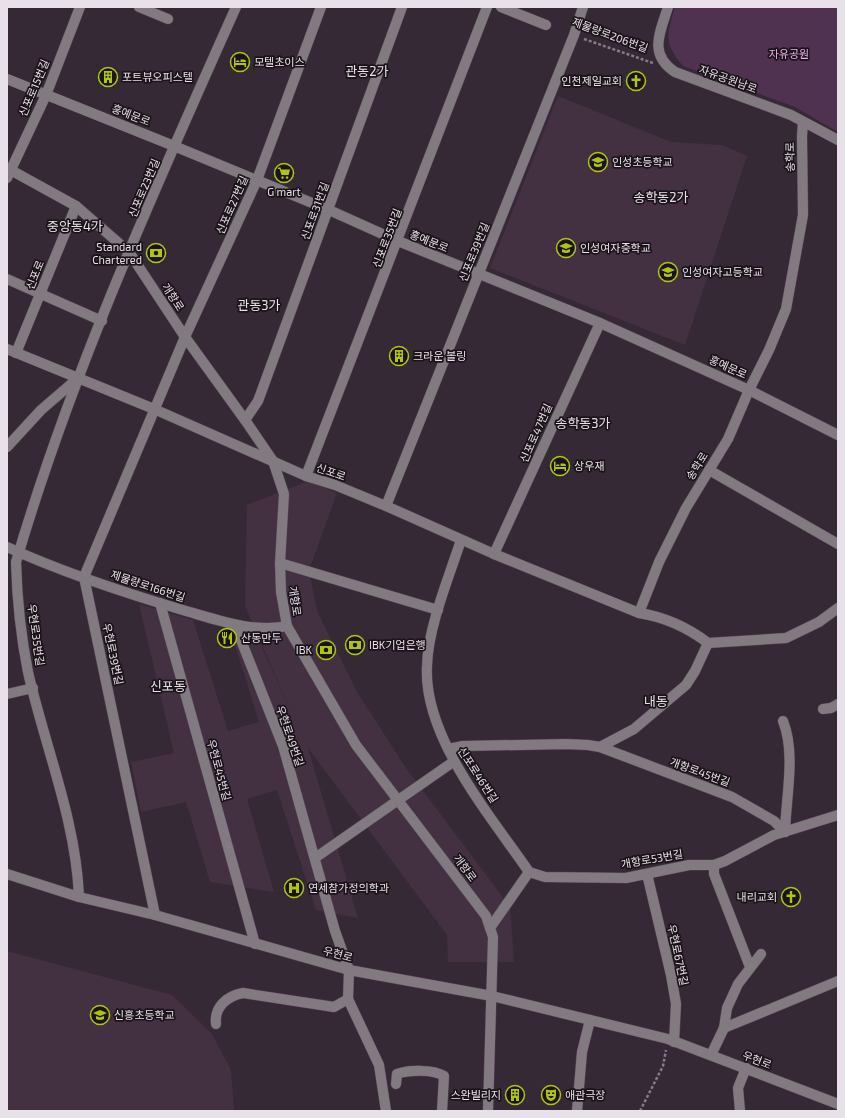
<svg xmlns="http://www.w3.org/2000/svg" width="845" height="1118" viewBox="0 0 845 1118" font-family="'Exo 2','Noto Sans KR',sans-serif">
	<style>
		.built { fill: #433142 }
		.green { fill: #4f324f }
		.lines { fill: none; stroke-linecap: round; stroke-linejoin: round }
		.minor-casing { stroke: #534653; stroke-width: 11 }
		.path { stroke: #857a85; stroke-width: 2.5; stroke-dasharray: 3 2; stroke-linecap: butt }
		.minor { stroke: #817a81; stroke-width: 10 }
		.labels { text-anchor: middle; stroke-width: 3.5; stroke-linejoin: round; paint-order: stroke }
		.street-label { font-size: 11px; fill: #e9e1e9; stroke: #1a141a }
		.park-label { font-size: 11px; fill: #f0b0ef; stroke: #1a141a }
		.poi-label { font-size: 11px; fill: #e9e1e9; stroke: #1a141a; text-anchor: start }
		.quarter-label { font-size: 13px; fill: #e9e1e9; stroke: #1a141a }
	</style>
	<rect width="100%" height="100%" fill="#362936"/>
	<g class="built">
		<path d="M558 96 671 142 722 145 747 156 685 345 490 268Z"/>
		<path d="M308 481 337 493 309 570 317 611 357 692 406 768 510 907 514 962H448L447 935 308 748 358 918 316 910 277 790 247 799 274 892 210 882 186 802 141 812 131 762 174 753 139 604 193 620 228 731 259 722 231 632H255L294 718 245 606 247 505Z"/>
		<path d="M7 951 172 995 212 1034 231 1070 234 1111H7Z"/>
	</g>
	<path class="green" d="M675 7H838V132L795 107 683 66C663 42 667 35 675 7Z"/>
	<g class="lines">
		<g class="minor-casing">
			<g id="minor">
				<path d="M139 7 168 19"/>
				<path d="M501 7 546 25"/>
				<path d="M668 7C660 33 648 54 675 72L791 115 838 140"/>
				<path d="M7 79 174 146 329 210 398 241 600 323 749 390 838 435"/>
				<path d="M7 168 76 206 129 252 185 337 245 420 273 461 284 494 280 563 281 592 287 626 356 745 486 916 493 937 488 1111"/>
				<path d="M7 178 46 95 80 7"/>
				<path d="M7 279 102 321"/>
				<path d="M7 349 154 409 306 476 335 485 386 506 494 554 639 613C665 617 687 627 708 643L786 638 819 622 838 608"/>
				<path d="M16 353 76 206"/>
				<path d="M245 420 258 401 402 7"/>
				<path d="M7 447 41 410 77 379"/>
				<path d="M709 470 838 544"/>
				<path d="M306 476 487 7"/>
				<path d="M386 506 574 35 583 7"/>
				<path d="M461 540C449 577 428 627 427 666 423 737 490 815 529 872"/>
				<path d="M7 547C64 573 125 593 186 611 218 620 253 633 287 626"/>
				<path d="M494 554 600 323"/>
				<path d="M280 563 438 610"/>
				<path d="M160 603 255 944"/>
				<path d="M639 613 659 562 686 508 728 439 749 390 769 350 786 309 803 215 802 136 803 122"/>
				<path d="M7 694 33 688"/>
				<path d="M823 709 831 708 838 704"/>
				<path d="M783 721C796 754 786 796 785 832"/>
				<path d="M600 747 634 729 686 685 695 671 708 643"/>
				<path d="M448 749 463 746 566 744 588 745 600 747 732 797 774 821 785 832"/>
				<path d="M315 858 453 762"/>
				<path d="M714 865V874L750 967"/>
				<path d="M529 872 545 877 626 878 689 865H714L725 861 774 835 838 815"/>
				<path d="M7 874 79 897 155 915 349 970 492 996 668 1039 838 1104"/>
				<path d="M647 874 671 975 676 1004 674 1042"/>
				<path d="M79 897C76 820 45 747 28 672 21 637 17 598 16 562 72 371 155 189 236 7"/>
				<path d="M155 915 84 577 185 337 257 180 321 7"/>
				<path d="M490 928 529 872"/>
				<path d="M348 999 379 1065 386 1111"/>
				<path d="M216 1024C214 1007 227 996 243 993L334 1007 348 999 349 970 335 931 283 746 235 625"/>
				<path d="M724 1028 838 981"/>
				<path d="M711 1055 724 1028 727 1008 738 984 761 954"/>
				<path d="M396 1084 397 1074C409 1070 433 1069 444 1076L442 1111"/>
				<path d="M577 1111 582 1052 590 1020"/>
				<path d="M740 1111 738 1088 746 1068"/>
			</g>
		</g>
		<g class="path">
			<path d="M584 39 653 63"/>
			<path d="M640 1111 663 1066 666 1050"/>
		</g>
		<use href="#minor" class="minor"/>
	</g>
	<defs>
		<g id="hotel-ring" transform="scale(1)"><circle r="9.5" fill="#1a141a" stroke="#aec60b" stroke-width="1.5"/><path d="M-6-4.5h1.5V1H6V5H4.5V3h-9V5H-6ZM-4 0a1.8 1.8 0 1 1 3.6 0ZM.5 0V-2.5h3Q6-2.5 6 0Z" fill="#aec60b"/></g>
		<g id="building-ring" transform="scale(1)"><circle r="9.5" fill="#1a141a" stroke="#aec60b" stroke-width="1.5"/><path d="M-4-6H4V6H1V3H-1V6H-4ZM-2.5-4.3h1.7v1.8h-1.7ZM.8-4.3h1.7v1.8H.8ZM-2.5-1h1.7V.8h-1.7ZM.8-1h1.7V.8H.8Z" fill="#aec60b"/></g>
		<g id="church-ring" transform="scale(1)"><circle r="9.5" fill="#1a141a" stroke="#aec60b" stroke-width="1.5"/><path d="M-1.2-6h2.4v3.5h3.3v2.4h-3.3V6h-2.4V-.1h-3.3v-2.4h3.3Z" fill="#aec60b"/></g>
		<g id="school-ring" transform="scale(1)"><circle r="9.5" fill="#1a141a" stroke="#aec60b" stroke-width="1.5"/><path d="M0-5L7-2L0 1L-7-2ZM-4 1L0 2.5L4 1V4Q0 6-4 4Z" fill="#aec60b"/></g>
		<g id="supermarket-ring" transform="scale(1)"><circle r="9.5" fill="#1a141a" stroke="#aec60b" stroke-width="1.5"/><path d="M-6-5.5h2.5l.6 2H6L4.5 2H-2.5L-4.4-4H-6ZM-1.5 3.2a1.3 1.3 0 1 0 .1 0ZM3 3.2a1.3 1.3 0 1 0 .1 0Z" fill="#aec60b"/></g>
		<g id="bank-ring" transform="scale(1)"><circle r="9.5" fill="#1a141a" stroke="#aec60b" stroke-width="1.5"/><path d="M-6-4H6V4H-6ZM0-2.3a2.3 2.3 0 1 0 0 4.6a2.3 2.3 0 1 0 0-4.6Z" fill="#aec60b"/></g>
		<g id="restaurant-ring" transform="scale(1)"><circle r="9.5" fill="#1a141a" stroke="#aec60b" stroke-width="1.5"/><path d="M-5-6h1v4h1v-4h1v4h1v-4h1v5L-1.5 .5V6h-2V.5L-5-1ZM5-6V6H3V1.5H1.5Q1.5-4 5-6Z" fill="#aec60b"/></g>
		<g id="hospital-ring" transform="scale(1)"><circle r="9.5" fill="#1a141a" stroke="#aec60b" stroke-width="1.5"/><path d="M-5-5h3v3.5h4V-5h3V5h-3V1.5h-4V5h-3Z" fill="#aec60b"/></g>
		<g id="theatre-ring" transform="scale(1)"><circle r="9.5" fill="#1a141a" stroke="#aec60b" stroke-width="1.5"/><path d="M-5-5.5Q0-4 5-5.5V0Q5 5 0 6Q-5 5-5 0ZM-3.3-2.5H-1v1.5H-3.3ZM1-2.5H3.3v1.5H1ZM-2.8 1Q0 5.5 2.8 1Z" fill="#aec60b"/></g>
	</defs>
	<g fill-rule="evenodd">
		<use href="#hotel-ring" x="240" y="62"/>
		<use href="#building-ring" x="108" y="77"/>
		<use href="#church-ring" x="636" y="81"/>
		<use href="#school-ring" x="598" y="162"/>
		<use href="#supermarket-ring" x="284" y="173"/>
		<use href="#school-ring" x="566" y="248"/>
		<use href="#bank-ring" x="156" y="253"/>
		<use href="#school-ring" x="668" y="272"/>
		<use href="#building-ring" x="399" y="356"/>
		<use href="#hotel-ring" x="560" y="466"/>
		<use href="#restaurant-ring" x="227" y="638"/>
		<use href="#bank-ring" x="355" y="645"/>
		<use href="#bank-ring" x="326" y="650"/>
		<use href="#hospital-ring" x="294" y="888"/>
		<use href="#church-ring" x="791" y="897"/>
		<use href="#school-ring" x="100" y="1015"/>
		<use href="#building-ring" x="515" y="1095"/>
		<use href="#theatre-ring" x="551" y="1095"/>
	</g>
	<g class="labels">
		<g class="street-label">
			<text transform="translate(610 35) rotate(20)" y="4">제물량로206번길</text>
			<text transform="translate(728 79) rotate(20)" y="4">자유공원남로</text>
			<text transform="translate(34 88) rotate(-67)" y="4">신포로15번길</text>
			<text transform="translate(131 115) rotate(21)" y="4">홍예문로</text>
			<text transform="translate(790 157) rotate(-91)" y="4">송학로</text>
			<text transform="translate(144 188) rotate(-67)" y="4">신포로23번길</text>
			<text transform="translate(232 205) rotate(-66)" y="4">신포로27번길</text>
			<text transform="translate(315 211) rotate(-70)" y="4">신포로31번길</text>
			<text transform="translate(387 238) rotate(-69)" y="4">신포로35번길</text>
			<text transform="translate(429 241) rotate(22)" y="4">홍예문로</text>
			<text transform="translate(474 252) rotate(-68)" y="4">신포로39번길</text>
			<text transform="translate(35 275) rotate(-68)" y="4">신포로</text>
			<text transform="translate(173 297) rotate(57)" y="4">개항로</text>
			<text transform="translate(728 367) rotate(24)" y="4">홍예문로</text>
			<text transform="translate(536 433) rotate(-66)" y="4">신포로47번길</text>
			<text transform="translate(697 466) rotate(-58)" y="4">송학로</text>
			<text transform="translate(331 472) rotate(19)" y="4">신포로</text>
			<text transform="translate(148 586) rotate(18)" y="4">제물량로166번길</text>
			<text transform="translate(295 601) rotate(81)" y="4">개항로</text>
			<text transform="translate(36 635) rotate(82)" y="4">우현로35번길</text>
			<text transform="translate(113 654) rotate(78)" y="4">우현로39번길</text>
			<text transform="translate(290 736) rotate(71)" y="4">우현로49번길</text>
			<text transform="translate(219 770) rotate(75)" y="4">우현로45번길</text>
			<text transform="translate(700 772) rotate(20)" y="4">개항로45번길</text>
			<text transform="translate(478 775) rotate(57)" y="4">신포로46번길</text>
			<text transform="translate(652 859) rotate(-10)" y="4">개항로53번길</text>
			<text transform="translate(465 868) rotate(53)" y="4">개항로</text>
			<text transform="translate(338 954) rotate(15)" y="4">우현로</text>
			<text transform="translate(678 955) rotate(78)" y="4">우현로67번길</text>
			<text transform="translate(757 1060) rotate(21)" y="4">우현로</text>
		</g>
		<g class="park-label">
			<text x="789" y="58">자유공원</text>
		</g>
		<g class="poi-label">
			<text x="254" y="66">모텔초이스</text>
			<text x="122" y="81">포트뷰오피스텔</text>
			<text x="622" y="85" text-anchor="end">인천제일교회</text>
			<text x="612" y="166">인성초등학교</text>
			<text x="284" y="196" text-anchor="middle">G mart</text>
			<text x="142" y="251" text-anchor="end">Standard<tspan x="142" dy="13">Chartered</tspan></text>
			<text x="580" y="252">인성여자중학교</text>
			<text x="682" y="276">인성여자고등학교</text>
			<text x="413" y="360">크라운 볼링</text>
			<text x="574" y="470">상우재</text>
			<text x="241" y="642">산동만두</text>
			<text x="369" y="649">IBK기업은행</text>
			<text x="312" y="654" text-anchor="end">IBK</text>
			<text x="308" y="892">연세참가정의학과</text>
			<text x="777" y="901" text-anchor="end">내리교회</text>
			<text x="114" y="1019">신흥초등학교</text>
			<text x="501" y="1099" text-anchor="end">스완빌리지</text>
			<text x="565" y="1099">애관극장</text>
		</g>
		<g class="quarter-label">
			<text x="367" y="76">관동2가</text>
			<text x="661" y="202">송학동2가</text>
			<text x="75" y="231">중앙동4가</text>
			<text x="259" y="310">관동3가</text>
			<text x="583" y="428">송학동3가</text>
			<text x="168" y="691">신포동</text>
			<text x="656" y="706">내동</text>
		</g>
	</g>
	<rect width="845" height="1118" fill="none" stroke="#e9e1e9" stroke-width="16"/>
</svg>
